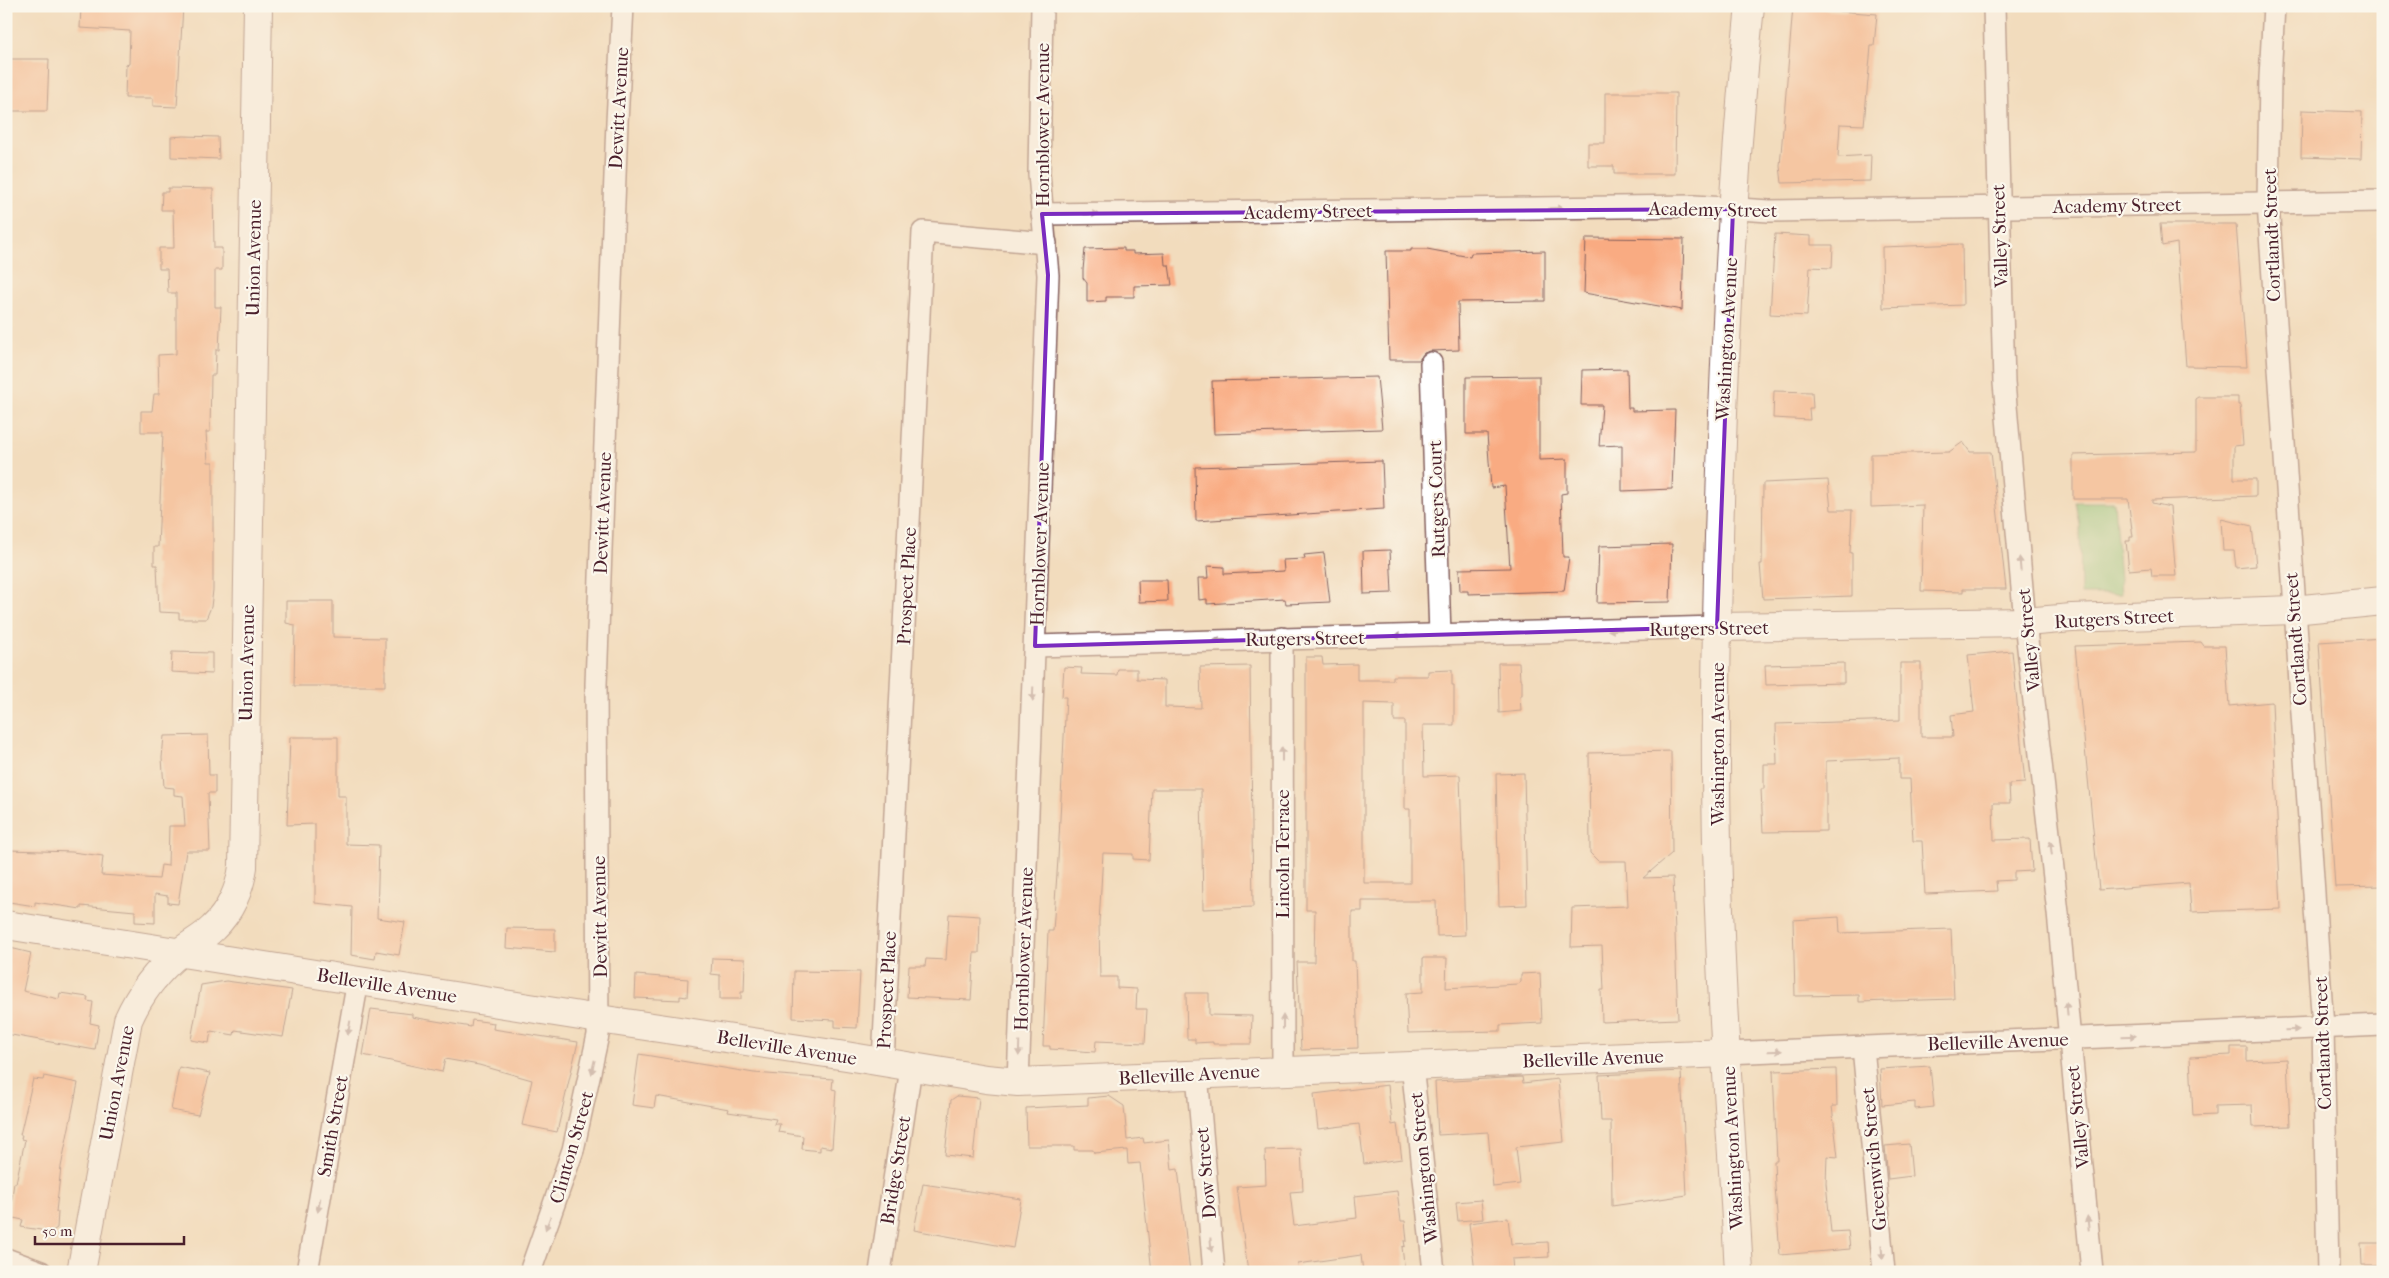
<svg xmlns="http://www.w3.org/2000/svg" width="2389" height="1278" viewBox="0 0 2389 1278" font-family="'IM FELL French Canon',serif">
	<style>
		.green { fill: #89c980; stroke: #6a7456 }
		.building { fill: #f9ab82; fill-rule: evenodd }
		.lines { fill: none; stroke-linecap: round; stroke-linejoin: round }
		.street-casing { stroke: #85615e; stroke-width: 24 }
		.secondary-casing { stroke: #85615e; stroke-width: 30 }
		.street { stroke: #fff; stroke-width: 21 }
		.secondary { stroke: #fff; stroke-width: 28 }
		.oneway { fill: #ae9aa0 }
		.marked { fill: none; stroke: #7b2cbf; stroke-width: 4; stroke-linejoin: round }
		.labels { text-anchor: middle; stroke-width: 4.5; stroke-linejoin: round; paint-order: stroke }
		.street-label { font-size: 19px; fill: #4a1f2b; stroke: #fbf7ec }
	</style>
	<rect width="100%" height="100%" fill="#fbf7ec"/>
	<filter id="ink" filterUnits="userSpaceOnUse"><feTurbulence type="fractalNoise" baseFrequency=".02" numOctaves="2"/><feDisplacementMap in="SourceGraphic" scale="10" xChannelSelector="R" yChannelSelector="G"/><feConvolveMatrix kernelMatrix="1 2 1 2 8 2 1 2 1" color-interpolation-filters="sRGB"/></filter>
	<filter id="wash" filterUnits="userSpaceOnUse"><feTurbulence type="fractalNoise" baseFrequency=".0096" numOctaves="4" result="noise"/><feDisplacementMap in="SourceGraphic" scale="20" xChannelSelector="R" yChannelSelector="G"/><feGaussianBlur stdDeviation="1.12" result="paint"/><feColorMatrix in="noise" values="0 0 0 0 0 0 0 0 0 0 0 0 0 0 0 0 0 1.4 0 .05"/><feComposite in="paint" operator="in"/></filter>
	<g filter="url(#wash)">
		<rect width="100%" height="100%" fill="#f2dcbd"/>
		<path class="green" d="M2076 502H2114L2121 594H2081L2080 525Z"/>
		<g id="blocks">
			<g class="building">
				<path d="M81 6H183L177 107 153 106V98H125L126 65 129 64 130 31 80 28Z"/>
				<path d="M1793 6H1824L1825 10 1877 14 1874 46H1871L1864 125 1840 124 1838 157 1871 155 1870 181 1782 183 1780 166Z"/>
				<path d="M9 59H49L47 111H8Z"/>
				<path d="M1605 93H1676L1675 174H1614V166H1588V143H1605Z"/>
				<path d="M2302 110 2362 112 2361 159 2301 157Z"/>
				<path d="M184 136 218 137 219 159 171 157V137Z"/>
				<path d="M168 188 213 189 214 248H222V270H215V307H221L219 350H216L215 375H211L210 432H206L208 462H213V590L211 607 206 619H179V613L159 612 157 565H154V547H158L163 432H141V411H152L154 394H159L158 355 176 354V293H168L167 269H159V248H174L173 210H161L162 192H168Z"/>
				<path d="M2160 224H2236L2247 367 2186 366 2177 243 2162 246Z"/>
				<path d="M1775 234 1811 236V245H1833L1832 268 1810 267 1807 316 1770 314Z"/>
				<path d="M1586 238 1684 239 1682 310 1584 293Z"/>
				<path d="M1962 244 1963 305 1883 308 1882 247Z"/>
				<path d="M1124 248V251H1133V254L1164 253 1165 265H1169L1172 285 1134 286V297H1106V301L1087 302V283L1083 278V270L1085 249Z"/>
				<path d="M1411 249H1427L1470 257 1471 253 1545 251V301L1458 302 1459 350 1430 351 1424 353 1419 360H1389L1386 251H1411Z"/>
				<path d="M1627 369 1628 408H1632V411L1675 410 1672 489 1622 491V445L1599 446 1602 405H1581L1582 370Z"/>
				<path d="M1539 376V460L1567 459V493L1561 494 1563 557H1569L1564 591 1468 594V591H1460L1459 569 1510 568 1505 486 1491 488 1487 434H1466V377Z"/>
				<path d="M1377 377 1382 429 1214 434 1212 381Z"/>
				<path d="M1774 391 1812 392 1813 408H1809L1810 420 1773 418Z"/>
				<path d="M2199 397H2238V405H2240L2243 445 2234 446V479H2256V496L2152 500V503L2170 507 2176 576H2152L2151 568 2129 570 2126 541H2130V537H2133L2128 499H2073V455L2196 452V399Z"/>
				<path d="M1963 442 1970 452H1991L2006 589H1963V592L1921 591 1923 505 1871 507V454L1949 452Z"/>
				<path d="M1382 461 1384 509 1196 521 1195 467Z"/>
				<path d="M1828 480 1831 510H1852L1850 553H1852V596L1763 599 1760 564H1762L1763 483Z"/>
				<path d="M2221 519 2252 526 2256 566 2236 568 2234 551H2223Z"/>
				<path d="M1672 544 1670 602 1597 603 1599 546Z"/>
				<path d="M1390 550 1392 593 1364 594 1363 551Z"/>
				<path d="M1324 553 1330 602 1286 604 1285 599 1207 604V599L1199 600 1198 578H1208L1207 566 1224 567V574L1284 571 1283 560 1305 559 1304 555Z"/>
				<path d="M1138 580H1167L1168 601 1139 602Z"/>
				<path d="M286 601H333V637L385 638V686H294L295 625 286 623Z"/>
				<path d="M2383 638V886L2335 887 2319 642Z"/>
				<path d="M2201 642 2204 646H2225L2229 706 2272 702 2281 909 2191 912 2189 883 2099 890 2075 646Z"/>
				<path d="M2012 651 2025 783 2009 784 2010 803H1993L1994 840 2030 839 2032 871 2014 872V880L1996 881 1997 891 1925 894 1922 841H1913L1910 779H1899V758L1826 761V831L1763 832 1761 789H1764V764H1777L1776 724 1900 720V663H1921V737H1953L1951 715 1974 712 1968 655Z"/>
				<path d="M172 652 212 653V674L171 672Z"/>
				<path d="M1306 657H1322L1323 665 1357 664V680H1393V676H1428V671L1452 670V685H1454V725H1423L1424 776 1460 775 1465 935 1437 936 1436 901H1362V911H1352V961H1355L1358 1048 1301 1050 1297 962H1314L1315 910H1306ZM1364 703 1394 704V721H1405V809H1410V883H1364Z"/>
				<path d="M1498 663H1519L1520 680H1522V695H1520L1521 711 1499 713Z"/>
				<path d="M1844 663V683L1766 685 1765 665Z"/>
				<path d="M1250 666 1253 907 1203 909 1201 789H1152L1149 860 1133 859V854L1103 853 1099 923 1100 977H1117V988L1137 989 1136 1009H1147L1145 1043 1096 1041 1095 1052 1050 1049V1046H1043L1048 931H1053L1058 859 1066 697H1062L1064 667 1082 668 1081 674 1117 675 1118 669H1137V679L1165 680V707L1201 708 1200 667Z"/>
				<path d="M208 735 209 775H215V793H208L210 851H186L178 904 168 903V896L155 894V923L135 922V911L81 906V909L35 902V906L9 902V891L6 890V861H9V850L72 852 103 856 101 875 159 879 161 865 168 866 169 826H185L183 796 174 795V788L164 787 162 758 164 736Z"/>
				<path d="M290 737H338V796H346V844L379 845 377 918 405 922 399 955 376 951 375 959 351 955 352 907 315 903V824L287 825Z"/>
				<path d="M1671 751 1672 853 1643 878 1673 877 1678 1019 1602 1022 1601 990H1604L1602 946 1571 947 1572 908 1628 906 1626 861H1598L1590 853 1589 753Z"/>
				<path d="M1524 773 1527 905 1499 906 1496 774Z"/>
				<path d="M949 914 980 916 979 953H974L971 1000 907 997 909 966H925L926 959 946 960Z"/>
				<path d="M1839 917 1840 933 1951 929 1954 999 1859 1002V995L1795 996 1793 920Z"/>
				<path d="M507 928 555 929V952L506 948Z"/>
				<path d="M6 947 31 953 23 991 59 999 60 993 88 997 87 1001 93 1002 90 1023 99 1025 95 1050 6 1034Z"/>
				<path d="M712 958 745 959 744 992H741V999H720V975L711 974Z"/>
				<path d="M1423 958H1447L1446 988 1518 984 1521 982V974L1540 973 1542 1023 1500 1025V1031L1408 1033 1406 993 1423 992Z"/>
				<path d="M794 971 860 972 857 1028 835 1027V1020L793 1018Z"/>
				<path d="M636 975 688 979 687 997 680 996V1000L635 998Z"/>
				<path d="M226 981 292 990 283 1037 235 1030 234 1035 211 1031 209 1043 191 1040 201 985Z"/>
				<path d="M1186 993H1209V1015L1252 1016 1251 1044H1213V1042L1195 1043V1039H1187Z"/>
				<path d="M371 1009 412 1014V1017L471 1027 472 1020 494 1023 493 1029 578 1042 557 1132 522 1125 532 1080 479 1065 445 1059 442 1072 363 1055Z"/>
				<path d="M2231 1047H2247V1061L2287 1059 2290 1126 2253 1127 2252 1105 2215 1106V1115L2193 1116 2190 1057 2231 1055Z"/>
				<path d="M639 1054 754 1073 833 1079 832 1089 836 1090 832 1148 820 1146V1151L802 1149 803 1136 778 1132 780 1124H774L776 1119 728 1112 729 1109 656 1096 654 1108 632 1105Z"/>
				<path d="M1930 1066 1934 1107 1915 1109V1102L1882 1105 1880 1069Z"/>
				<path d="M179 1067 210 1073 198 1115 171 1110Z"/>
				<path d="M1836 1069 1837 1106H1832L1838 1157 1827 1156 1826 1183 1831 1232 1848 1231 1850 1249 1780 1255 1775 1186 1774 1161H1777L1773 1071Z"/>
				<path d="M1681 1071 1687 1195 1612 1206 1611 1121H1601L1599 1075Z"/>
				<path d="M44 1076 78 1083 61 1167 56 1212H58L57 1228 45 1236 41 1230 21 1227 23 1220 9 1217 14 1183H16L25 1140 21 1139 22 1135H20L33 1079 43 1080Z"/>
				<path d="M1522 1077 1523 1083 1558 1079 1564 1142 1516 1147 1520 1184 1493 1187 1488 1132 1438 1135 1435 1082Z"/>
				<path d="M1388 1085 1392 1125 1397 1124 1402 1159 1364 1164 1359 1124 1318 1129 1314 1094Z"/>
				<path d="M957 1096 979 1098 973 1158 945 1155 951 1100Z"/>
				<path d="M1109 1096 1124 1106 1127 1140 1143 1138 1144 1143 1169 1140 1172 1170 1178 1169 1190 1272H1152L1140 1163 1128 1164 1127 1150 1094 1153 1093 1150H1074V1146H1027L1026 1108 1088 1105V1098Z"/>
				<path d="M1909 1144 1912 1176 1888 1179 1885 1146Z"/>
				<path d="M1301 1149 1303 1191 1290 1192 1294 1226 1357 1218 1355 1196 1397 1191 1401 1221H1405L1407 1241H1404L1405 1246 1402 1247 1405 1272H1363L1361 1255 1298 1264 1299 1272H1248L1237 1187 1266 1185 1265 1150Z"/>
				<path d="M923 1184 1021 1199 1013 1248 914 1230Z"/>
				<path d="M1481 1200 1483 1219 1458 1221 1456 1202Z"/>
				<path d="M1508 1218 1511 1244 1548 1242 1549 1257 1512 1259 1513 1272H1475L1469 1223Z"/>
				<path d="M2361 1243H2383V1265H2362Z"/>
			</g>
		</g>
	</g>
	<g filter="url(#ink)">
		<use href="#blocks" fill-opacity="0" stroke="#85615e" stroke-width="1"/>
		<g class="lines">
			<g class="street-casing">
				<g id="street">
					<path d="M1994 6 2004 383 2025 622 2058 913 2092 1272"/>
					<path d="M2274 6 2270 78 2268 203 2323 1028 2328 1272"/>
					<path d="M1042 214 1694 206 1769 211 2383 201"/>
					<path d="M1431 363 1440 635"/>
					<path d="M1282 638 1283 1070"/>
					<path d="M1035 646 1717 627"/>
					<path d="M1863 1047 1884 1272"/>
					<path d="M1726 1053 2383 1025"/>
					<path d="M883 1062 923 232 1046 243"/>
					<path d="M1412 1065 1434 1272"/>
					<path d="M1197 1074 1214 1272"/>
					<path d="M1018 1082 1048 275 1039 174 1042 6"/>
					<path d="M6 1259 41 1272"/>
					<path d="M307 1272 358 980"/>
					<path d="M530 1272 573 1150 598 1035 596 684 617 122 623 6"/>
					<path d="M880 1272 911 1068"/>
				</g>
			</g>
			<g class="secondary-casing">
				<g id="secondary">
					<path d="M1717 627 2025 622 2072 618 2293 610 2383 601"/>
					<path d="M6 925 599 1019 846 1056 986 1079 1018 1082 1726 1053"/>
					<path d="M81 1272 128 1020C140 993 156 972 179 953 190 944 203 938 213 928 230 912 240 889 243 867L258 6"/>
					<path d="M1739 1272C1733 1159 1724 1047 1720 935 1713 780 1716 625 1721 470 1726 315 1734 160 1750 6"/>
				</g>
			</g>
			<use href="#street" class="street"/>
			<use href="#secondary" class="secondary"/>
		</g>
		<defs><path id="oneway-solid" d="M-6-.8H1V-3.2L6.5 0L1 3.2V.8H-6Z" transform="scale(1.25)"/></defs>
		<g class="oneway">
			<use href="#oneway-solid" transform="translate(1556 208) rotate(-1)"/>
			<use href="#oneway-solid" transform="translate(1394 210) rotate(-1)"/>
			<use href="#oneway-solid" transform="translate(1091 214) rotate(-1)"/>
			<use href="#oneway-solid" transform="translate(2020 564) rotate(-95)"/>
			<use href="#oneway-solid" transform="translate(1615 630) rotate(178)"/>
			<use href="#oneway-solid" transform="translate(1401 636) rotate(179)"/>
			<use href="#oneway-solid" transform="translate(1221 640) rotate(178)"/>
			<use href="#oneway-solid" transform="translate(1033 694) rotate(92)"/>
			<use href="#oneway-solid" transform="translate(1282 754) rotate(-90)"/>
			<use href="#oneway-solid" transform="translate(2051 848) rotate(-97)"/>
			<use href="#oneway-solid" transform="translate(2067 1009) rotate(-95)"/>
			<use href="#oneway-solid" transform="translate(1283 1022) rotate(-90)"/>
			<use href="#oneway-solid" transform="translate(349 1028) rotate(100)"/>
			<use href="#oneway-solid" transform="translate(2292 1030) rotate(-2)"/>
			<use href="#oneway-solid" transform="translate(2129 1036) rotate(-2)"/>
			<use href="#oneway-solid" transform="translate(1019 1049) rotate(92)"/>
			<use href="#oneway-solid" transform="translate(1775 1051) rotate(-2)"/>
			<use href="#oneway-solid" transform="translate(593 1067) rotate(103)"/>
			<use href="#oneway-solid" transform="translate(319 1205) rotate(100)"/>
			<use href="#oneway-solid" transform="translate(548 1223) rotate(111)"/>
			<use href="#oneway-solid" transform="translate(2088 1223) rotate(-96)"/>
			<use href="#oneway-solid" transform="translate(1211 1245) rotate(85)"/>
			<use href="#oneway-solid" transform="translate(1882 1252) rotate(85)"/>
		</g>
	</g>
	<path d="M0 0H2389V1278H0ZM1733 209 1717 627 1035 646 1048 275 1042 214Z" fill="#f2dcbd" fill-opacity=".55" fill-rule="evenodd"/>
	<path class="marked" d="M1733 209 1717 627 1035 646 1048 275 1042 214Z"/>
	<g class="labels">
		<g class="street-label">
			<text transform="translate(618 108) rotate(-87)" y="7">Dewitt Avenue</text>
			<text transform="translate(1042 125) rotate(-90)" y="7">Hornblower Avenue</text>
			<text transform="translate(2117 205) rotate(-1)" y="7">Academy Street</text>
			<text transform="translate(1713 209) rotate(1)" y="7">Academy Street</text>
			<text transform="translate(1308 211) rotate(-1)" y="7">Academy Street</text>
			<text transform="translate(2271 235) rotate(-92)" y="7">Cortlandt Street</text>
			<text transform="translate(1999 236) rotate(-92)" y="7">Valley Street</text>
			<text transform="translate(253 258) rotate(-89)" y="7">Union Avenue</text>
			<text transform="translate(1726 339) rotate(-87)" y="7">Washington Avenue</text>
			<text transform="translate(1436 499) rotate(-92)" y="7">Rutgers Court</text>
			<text transform="translate(602 513) rotate(-88)" y="7">Dewitt Avenue</text>
			<text transform="translate(1039 544) rotate(-88)" y="7">Hornblower Avenue</text>
			<text transform="translate(906 586) rotate(-87)" y="7">Prospect Place</text>
			<text transform="translate(2114 618) rotate(-3)" y="7">Rutgers Street</text>
			<text transform="translate(1709 628) rotate(-1)" y="7">Rutgers Street</text>
			<text transform="translate(1305 638) rotate(-1)" y="7">Rutgers Street</text>
			<text transform="translate(2295 639) rotate(-94)" y="7">Cortlandt Street</text>
			<text transform="translate(2028 640) rotate(-96)" y="7">Valley Street</text>
			<text transform="translate(246 663) rotate(-89)" y="7">Union Avenue</text>
			<text transform="translate(1717 744) rotate(-90)" y="7">Washington Avenue</text>
			<text transform="translate(1282 854) rotate(-90)" y="7">Lincoln Terrace</text>
			<text transform="translate(599 917) rotate(-91)" y="7">Dewitt Avenue</text>
			<text transform="translate(1023 949) rotate(-88)" y="7">Hornblower Avenue</text>
			<text transform="translate(387 985) rotate(9)" y="7">Belleville Avenue</text>
			<text transform="translate(886 990) rotate(-87)" y="7">Prospect Place</text>
			<text transform="translate(1998 1041) rotate(-2)" y="7">Belleville Avenue</text>
			<text transform="translate(2322 1043) rotate(-92)" y="7">Cortlandt Street</text>
			<text transform="translate(787 1047) rotate(9)" y="7">Belleville Avenue</text>
			<text transform="translate(1593 1058) rotate(-2)" y="7">Belleville Avenue</text>
			<text transform="translate(1189 1074) rotate(-3)" y="7">Belleville Avenue</text>
			<text transform="translate(116 1083) rotate(-79)" y="7">Union Avenue</text>
			<text transform="translate(2077 1117) rotate(-96)" y="7">Valley Street</text>
			<text transform="translate(332 1126) rotate(-80)" y="7">Smith Street</text>
			<text transform="translate(571 1147) rotate(-74)" y="7">Clinton Street</text>
			<text transform="translate(1732 1148) rotate(-93)" y="7">Washington Avenue</text>
			<text transform="translate(1873 1159) rotate(-95)" y="7">Greenwich Street</text>
			<text transform="translate(1423 1168) rotate(-96)" y="7">Washington Street</text>
			<text transform="translate(895 1170) rotate(-81)" y="7">Bridge Street</text>
			<text transform="translate(1205 1173) rotate(-95)" y="7">Dow Street</text>
		</g>
	</g>
	<rect width="2389" height="1278" fill="none" stroke="#fbf7ec" stroke-width="25"/>
	<path d="M35 1236v8h149v-8" fill="none" stroke="#4a1f2b" stroke-width="2.5"/>
	<text x="42" y="1236" font-size="15" fill="#4a1f2b" stroke="#fbf7ec" stroke-width="4" paint-order="stroke">50 m</text>
</svg>
